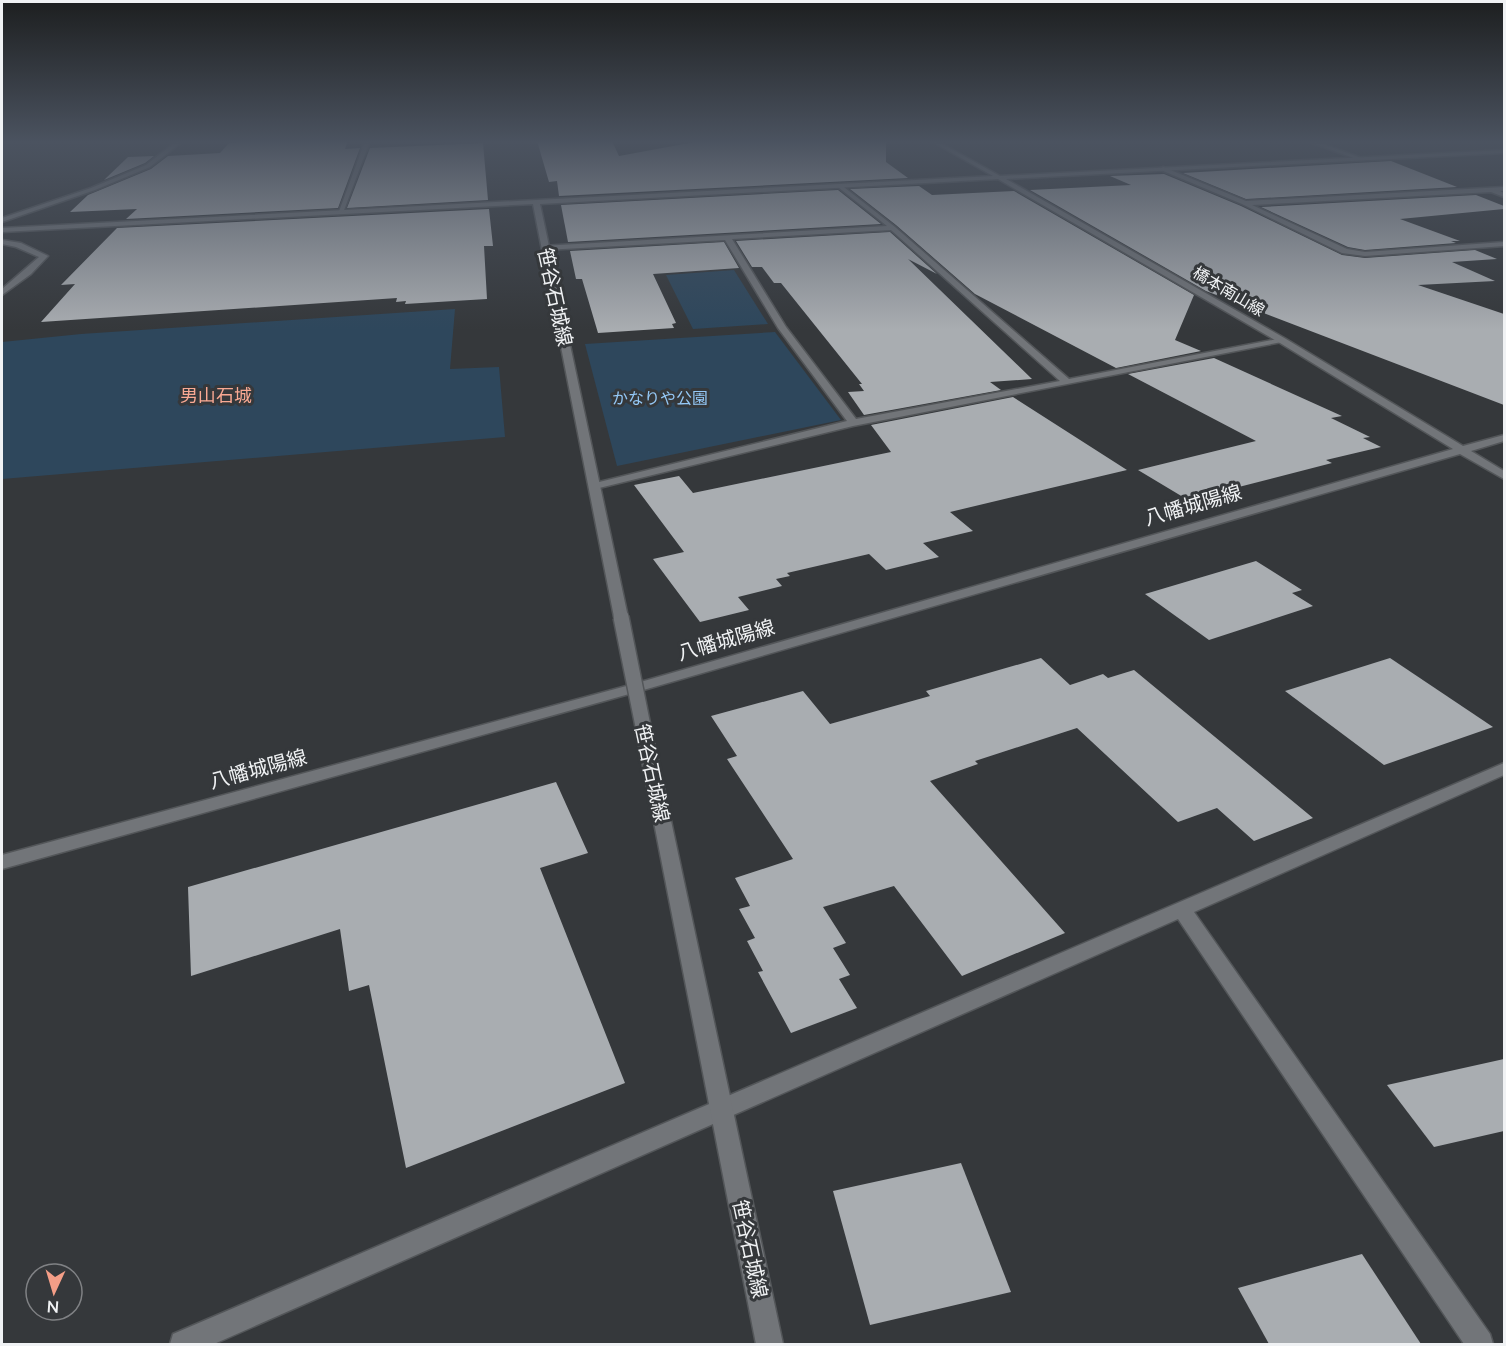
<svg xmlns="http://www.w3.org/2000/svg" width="1506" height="1346" viewBox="0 0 1506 1346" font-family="Lato,'Noto Sans JP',sans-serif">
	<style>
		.green { fill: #2e475c }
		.building { fill: #a9adb1 }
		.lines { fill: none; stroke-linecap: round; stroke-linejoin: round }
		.pedestrian-casing { stroke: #535659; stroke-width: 3 }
		.minor-casing { stroke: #535659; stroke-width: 3 }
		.tertiary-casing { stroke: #535659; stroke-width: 3 }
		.pedestrian { fill: #727579; fill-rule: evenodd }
		.minor { fill: #727579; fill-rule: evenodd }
		.tertiary { fill: #727579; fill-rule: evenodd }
		.tertiary-bridge-casing { stroke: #535659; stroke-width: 18; stroke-linecap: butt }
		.tertiary-bridge { stroke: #727579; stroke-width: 15 }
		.labels { text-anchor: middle; stroke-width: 6; stroke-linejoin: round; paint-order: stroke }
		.far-street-label { font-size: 16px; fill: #f0f2f4; stroke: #35383b }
		.far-park-label { font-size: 16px; fill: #94c8f6; stroke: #35383b }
		.far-neighbourhood-label { font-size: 18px; fill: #f9a993; stroke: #35383b }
		.street-label { font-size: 20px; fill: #f0f2f4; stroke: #35383b }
	</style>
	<rect width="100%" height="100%" fill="#35383b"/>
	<g class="green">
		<path d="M734 270 768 324 693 329 666 275Z"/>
		<path d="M455 309 450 369 499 367 505 437 2 479V342L81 334Z"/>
		<path d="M775 332 841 420 617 466 585 344Z"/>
	</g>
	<g class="building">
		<path d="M258 141H348L345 149 360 148 338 208 126 219 137 209 70 212 88 195 151 169 168 156 220 153 229 143Z"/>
		<path d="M537 141H612L619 156 700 141H886V162L908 178 559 196 557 181 549 182Z"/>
		<path d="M483 143 488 200 347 208 370 148Z"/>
		<path d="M154 156 145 163 104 180 128 157Z"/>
		<path d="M1391 161 1457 187 1246 199 1183 173Z"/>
		<path d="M1164 174 1241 206 1342 255 1365 258 1475 250 1497 259 1452 262 1495 281 1418 285 1504 314V405L1206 291 1030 190 1131 185 1110 176Z"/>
		<path d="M919 186 932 195 1014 191 1194 295 1175 340 1201 351 1116 368 975 294 896 225 850 189Z"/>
		<path d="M838 190 881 224 568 242 561 205Z"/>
		<path d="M1476 195 1504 206V209L1400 219 1460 241H1451L1456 243 1365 250 1348 247 1261 207Z"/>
		<path d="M489 209 493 246H484L487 299 405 304 406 301 396 302 397 298 41 322 75 284 61 285 117 228Z"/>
		<path d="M890 232 937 274 908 259 1032 379 990 382 1001 390 864 415 848 392 864 391 859 384H862L781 283H774L762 267H752L736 241Z"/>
		<path d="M724 242 739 268 653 274 676 323 672 324 674 328 598 333 582 279H576L570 251Z"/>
		<path d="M1214 358 1342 416 1331 418 1370 437 1363 438 1381 447 1326 460 1332 463 1188 500 1138 470 1256 441 1128 374Z"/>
		<path d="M1013 397 1127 470 950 512 973 531 923 543 939 557 886 570 869 554 787 573 790 576 776 579 782 586 738 597 749 610 700 622 653 559 684 552 634 485 679 476 693 493 891 452 871 425Z"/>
		<path d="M1256 561 1302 590 1292 593 1313 606 1209 640 1145 594Z"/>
		<path d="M1041 658 1070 685 1103 674 1108 678 1134 670 1313 818 1254 841 1217 808 1178 822 1077 728 975 761 978 764 930 781 1065 933 962 976 894 886 823 907 846 943 833 948 850 975 839 979 857 1008 791 1033 758 972 763 971 747 941 755 938 739 909 750 906 735 878 793 859 727 759 737 756 711 716 803 691 830 724 930 696 926 691Z"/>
		<path d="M1390 658 1493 727 1384 765 1285 691Z"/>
		<path d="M556 782 588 853 540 868 625 1083 406 1168 369 985 349 991 340 929 191 976 188 887Z"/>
		<path d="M1504 1059V1131L1434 1147 1387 1085Z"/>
		<path d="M961 1163 1011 1292 870 1325 833 1191Z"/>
		<path d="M1362 1254 1421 1344H1269L1238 1288Z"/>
	</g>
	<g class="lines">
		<g class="pedestrian-casing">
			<g id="pedestrian">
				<path d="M177 141H183L150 167 95 190 2 222V218L91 188 146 165Z"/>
				<path d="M2 240 21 243 48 256 31 274 2 295V289L39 257 16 247 2 244Z"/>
			</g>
		</g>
		<g class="minor-casing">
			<g id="minor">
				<path d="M365 141H370L343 213 338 214Z"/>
				<path d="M1307 141H1315L1364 159 1359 160Z"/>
				<path d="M1163 167 1246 201 1504 187V191H1500L1504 193V197L1491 192 1252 205 1347 249 1365 252 1504 242V246L1365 256 1342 253 1242 204 1161 170Z"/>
				<path d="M840 184 895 227 1069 379 1283 338 1287 341 853 426 595 489 591 488V484L847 421 778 328 725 240 545 250 542 246 887 226 838 187ZM891 230 1060 381 856 419 786 327 732 239Z"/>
				<path d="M1504 763V775L1194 912 1490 1334 1493 1344H1464L1178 919 214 1344H170L173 1334Z"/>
			</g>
		</g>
		<g class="tertiary-casing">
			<g id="tertiary">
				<path d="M931 141H937L1000 176 1504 150V153L1006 179 1286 339 1463 446 1504 435V441L1471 451 1504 471V479L1460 454 640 691 2 869V855L630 685 1453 449 1280 343 998 179 540 204 628 617 621 621 614 617 533 204 2 232V228L993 176Z"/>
				<path d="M647 741 653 742 655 746 783 1344H756L639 746 641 742Z"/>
			</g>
		</g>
		<use href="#pedestrian" class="pedestrian"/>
		<use href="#minor" class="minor"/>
		<use href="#tertiary" class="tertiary"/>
		<g class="tertiary-bridge-casing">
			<path id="tertiary-bridge" d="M621 617 647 746"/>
		</g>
		<use href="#tertiary-bridge" class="tertiary-bridge"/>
	</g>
	<linearGradient id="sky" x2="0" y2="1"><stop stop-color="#1d1f20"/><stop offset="0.43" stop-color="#4b5360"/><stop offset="1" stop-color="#4b5360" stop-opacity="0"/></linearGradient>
	<rect width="1506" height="330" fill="url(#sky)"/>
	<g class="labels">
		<g class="far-street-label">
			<text transform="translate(1229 291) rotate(31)" y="6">橋本南山線</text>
		</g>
		<g class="far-park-label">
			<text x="660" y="404">かなりや公園</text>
		</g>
		<g class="far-neighbourhood-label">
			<text x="216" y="402">男山石城</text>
		</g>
		<g class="street-label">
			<text transform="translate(555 297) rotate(78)" y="7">笹谷石城線</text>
			<text transform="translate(1193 505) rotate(-16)" y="7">八幡城陽線</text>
			<text transform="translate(726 640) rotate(-16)" y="7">八幡城陽線</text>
			<text transform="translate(258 769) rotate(-15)" y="7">八幡城陽線</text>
			<text transform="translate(652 773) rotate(78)" y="7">笹谷石城線</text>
			<text transform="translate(750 1249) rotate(78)" y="7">笹谷石城線</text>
		</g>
	</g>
	<rect width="1506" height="1346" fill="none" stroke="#f0f2f4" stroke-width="6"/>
	<g transform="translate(54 1292) rotate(184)"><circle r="28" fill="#35383b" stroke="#808285" stroke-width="1.5"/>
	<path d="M0-4.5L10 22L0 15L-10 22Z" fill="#f49e87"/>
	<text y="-9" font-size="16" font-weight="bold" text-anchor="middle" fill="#f0f2f4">N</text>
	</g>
</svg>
